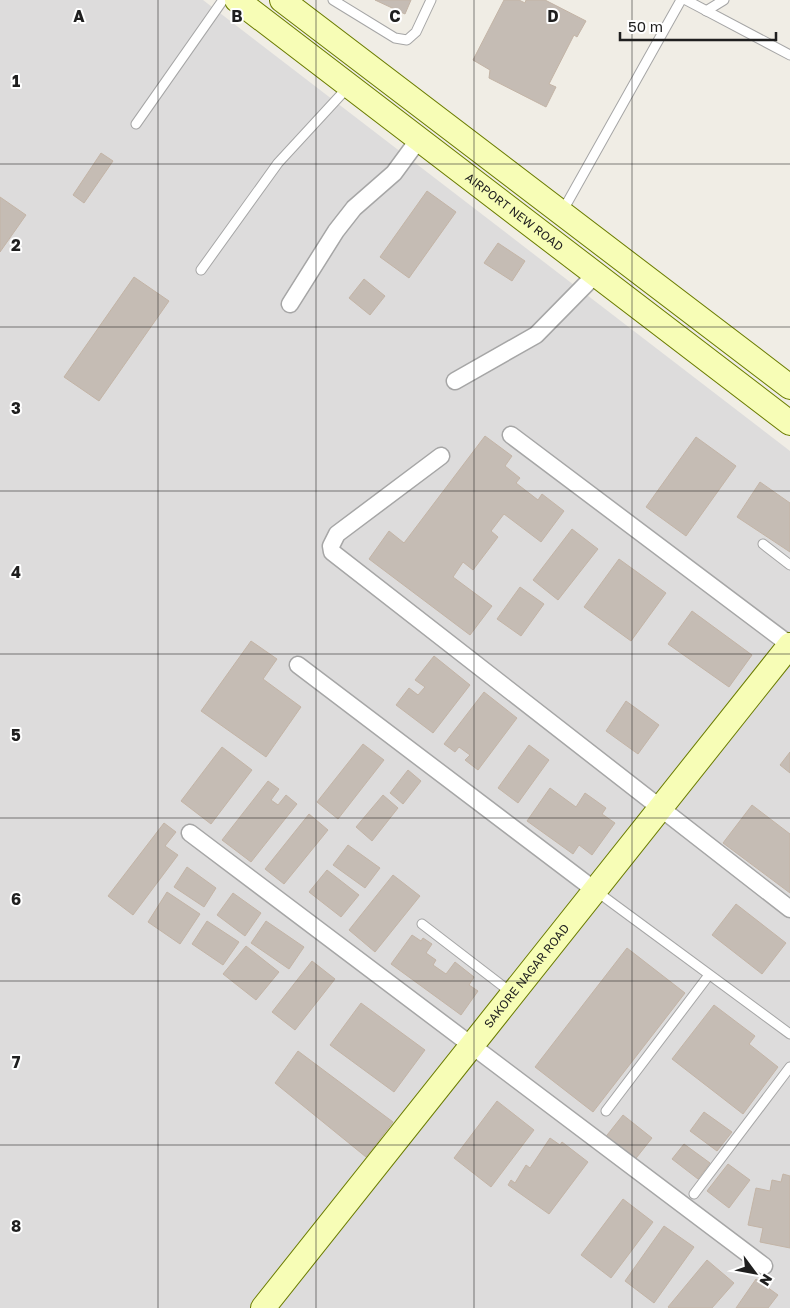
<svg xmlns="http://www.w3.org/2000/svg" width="790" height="1308" viewBox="0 0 790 1308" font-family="'Golos Text',sans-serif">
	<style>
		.residential { fill: #dddcdc }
		.building { fill: #c5bcb4; stroke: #c3b4a6 }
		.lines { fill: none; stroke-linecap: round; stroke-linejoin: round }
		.lane-casing { stroke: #a6a6a6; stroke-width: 11 }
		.street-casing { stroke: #a6a6a6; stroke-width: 19 }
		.secondary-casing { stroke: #6b7c00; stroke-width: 26 }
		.lane { stroke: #fff; stroke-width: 9 }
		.street { stroke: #fff; stroke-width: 16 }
		.secondary { stroke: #f7fdb6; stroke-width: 24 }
		.grid { fill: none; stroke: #1f1f1f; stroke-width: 1; stroke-opacity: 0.55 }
		.labels { text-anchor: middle; stroke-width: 4; stroke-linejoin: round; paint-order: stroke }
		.street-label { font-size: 12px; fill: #1f1f1f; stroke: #fff }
		.grid-label { font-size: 16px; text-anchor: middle; font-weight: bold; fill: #1f1f1f; stroke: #fff; stroke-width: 4; stroke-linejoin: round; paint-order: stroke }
	</style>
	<rect width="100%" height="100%" fill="#f0ede5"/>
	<path class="residential" d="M0 0H203L790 451V1308H0Z"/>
	<g class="building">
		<path d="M375 0H411L405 14Z"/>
		<path d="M504 0H519L525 3 526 0H545L586 21 577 37 574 35 549 84 556 87 546 107 489 78 490 70 473 60Z"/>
		<path d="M101 153 113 161 84 203 73 195Z"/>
		<path d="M427 191 456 212 409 278 380 257Z"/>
		<path d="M0 197 26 215 0 252Z"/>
		<path d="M498 243 525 261 512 281 484 263Z"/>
		<path d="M134 277 169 301 99 401 64 377Z"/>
		<path d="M364 279 385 296 370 315 349 298Z"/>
		<path d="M485 436 512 456 505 466 520 478 516 483 538 500 542 494 564 511 541 542 504 514 491 531 498 537 473 570 463 562 453 577 492 606 470 635 369 559 389 531 404 543Z"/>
		<path d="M696 437 736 466 686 536 646 507Z"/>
		<path d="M760 482 790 503V552L737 517Z"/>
		<path d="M572 529 598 549 558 600 533 580Z"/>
		<path d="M619 559 666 593 631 641 584 607Z"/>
		<path d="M520 587 544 604 521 636 497 619Z"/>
		<path d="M692 611 752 655 729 687 668 644Z"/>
		<path d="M251 641 277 659 263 679 301 707 266 757 201 711Z"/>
		<path d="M434 656 470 685 433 733 396 705 409 688 418 695 425 687 415 680Z"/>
		<path d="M484 692 517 718 478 770 465 760 470 755 459 747 455 752 444 744Z"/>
		<path d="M626 701 659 725 638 754 606 731Z"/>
		<path d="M363 744 384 760 338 819 317 802Z"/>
		<path d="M529 745 549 760 518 803 498 788Z"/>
		<path d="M222 747 252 770 211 824 181 801Z"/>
		<path d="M790 752V773L780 765Z"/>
		<path d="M408 770 421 781 403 804 390 793Z"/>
		<path d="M268 781 279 789 271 800 278 805 286 795 297 804 251 862 222 840Z"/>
		<path d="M550 788 576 807 585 793 606 808 602 814 615 823 592 855 579 845 573 854 527 821Z"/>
		<path d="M383 795 398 808 372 841 356 827Z"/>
		<path d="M752 805 790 834V893L723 843Z"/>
		<path d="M309 814 328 830 284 884 265 869Z"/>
		<path d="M164 823 176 832 165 846 178 855 133 915 108 896Z"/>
		<path d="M348 845 380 868 365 888 333 865Z"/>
		<path d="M187 867 216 888 204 907 174 887Z"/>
		<path d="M327 870 359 895 341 917 309 892Z"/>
		<path d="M393 875 420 896 375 952 349 930Z"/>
		<path d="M167 892 200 914 180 944 148 922Z"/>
		<path d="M233 893 261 913 245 936 217 915Z"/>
		<path d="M736 904 786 943 762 974 712 935Z"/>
		<path d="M207 921 239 942 223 965 192 944Z"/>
		<path d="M266 921 304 947 289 969 251 943Z"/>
		<path d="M412 935 421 941 423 938 432 944 426 953 436 960 433 965 446 974 455 962 474 977 469 985 478 991 461 1015 391 964Z"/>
		<path d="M246 946 279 972 256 1000 223 974Z"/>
		<path d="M627 948 685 993 593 1112 535 1067Z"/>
		<path d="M312 961 335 979 295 1030 272 1012Z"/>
		<path d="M361 1003 425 1050 394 1092 330 1045Z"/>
		<path d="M714 1005 755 1036 749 1044 778 1067 743 1114 672 1059Z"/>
		<path d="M298 1051 393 1122 366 1157 275 1083Z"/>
		<path d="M497 1101 534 1130 491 1187 454 1158Z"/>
		<path d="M704 1112 732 1132 717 1151 690 1131Z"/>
		<path d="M623 1115 652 1138 633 1162 604 1139Z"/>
		<path d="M550 1138 560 1145 562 1142 588 1162 549 1214 508 1185 511 1180 515 1183 526 1165 530 1168Z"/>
		<path d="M684 1144 710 1163 698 1179 672 1159Z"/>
		<path d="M728 1164 750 1180 729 1208 707 1191Z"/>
		<path d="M783 1174 790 1176V1248L760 1242 763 1228 748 1225 756 1188 770 1191 772 1180 781 1182Z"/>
		<path d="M623 1199 653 1222 611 1278 581 1255Z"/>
		<path d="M664 1226 694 1247 654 1303 625 1281Z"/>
		<path d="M707 1260 734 1283 712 1308H669L668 1307Z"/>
		<path d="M756 1279 778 1295 768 1308H736Z"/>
	</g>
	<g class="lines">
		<g class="lane-casing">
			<g id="lane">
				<path d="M333 0 395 38 407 40 416 32 431 0"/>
				<path d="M686 0 790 55"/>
				<path d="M706 11 724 0"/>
				<path d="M136 124 223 0"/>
				<path d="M562 212 681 0"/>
				<path d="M201 270 278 163 349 86"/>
				<path d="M763 544 790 565"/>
				<path d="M596 891 790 1034"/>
				<path d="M422 924 513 994"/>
				<path d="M606 1111 709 975"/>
				<path d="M694 1194 790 1067"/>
			</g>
		</g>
		<g class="street-casing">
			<g id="street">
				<path d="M290 304 336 231 354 208 394 173 419 139"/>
				<path d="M455 381 536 335 596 274"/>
				<path d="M511 435 790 645"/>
				<path d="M441 456 337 534 331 546 332 552 790 909"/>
				<path d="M298 665 596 891"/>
				<path d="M190 833 764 1266"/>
			</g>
		</g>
		<g class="secondary-casing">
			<g id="secondary">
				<path id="s1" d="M237 0 790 423"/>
				<path d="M282 0 790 387"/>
				<path id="s2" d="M263 1308 790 645"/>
			</g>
		</g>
		<use href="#lane" class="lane"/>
		<use href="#street" class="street"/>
		<use href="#secondary" class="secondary"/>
	</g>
	<path class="grid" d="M158 0V1308M316 0V1308M474 0V1308M632 0V1308M0 164H790M0 327H790M0 491H790M0 654H790M0 818H790M0 981H790M0 1145H790"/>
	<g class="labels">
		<g class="street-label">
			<text dy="4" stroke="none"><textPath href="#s1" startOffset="349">AIRPORT NEW ROAD</textPath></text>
			<text dy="4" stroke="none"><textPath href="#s2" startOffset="424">SAKORE NAGAR ROAD</textPath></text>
		</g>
	</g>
	<g class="grid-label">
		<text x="79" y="22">A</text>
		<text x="237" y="22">B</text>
		<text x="395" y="22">C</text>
		<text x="553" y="22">D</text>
		<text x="16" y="87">1</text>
		<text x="16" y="251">2</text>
		<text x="16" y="414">3</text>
		<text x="16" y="578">4</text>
		<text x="16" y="741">5</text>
		<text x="16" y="905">6</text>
		<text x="16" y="1068">7</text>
		<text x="16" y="1232">8</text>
	</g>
	<g transform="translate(755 1273) rotate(122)" stroke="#ffffff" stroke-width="4" paint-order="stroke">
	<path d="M0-4L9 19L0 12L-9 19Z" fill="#1f1f1f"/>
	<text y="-8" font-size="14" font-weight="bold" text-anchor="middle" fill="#1f1f1f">N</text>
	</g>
	<path d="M620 32v8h156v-8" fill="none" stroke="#1f1f1f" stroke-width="2.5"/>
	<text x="628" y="32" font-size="15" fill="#1f1f1f" stroke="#ffffff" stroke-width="4" paint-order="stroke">50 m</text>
</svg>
